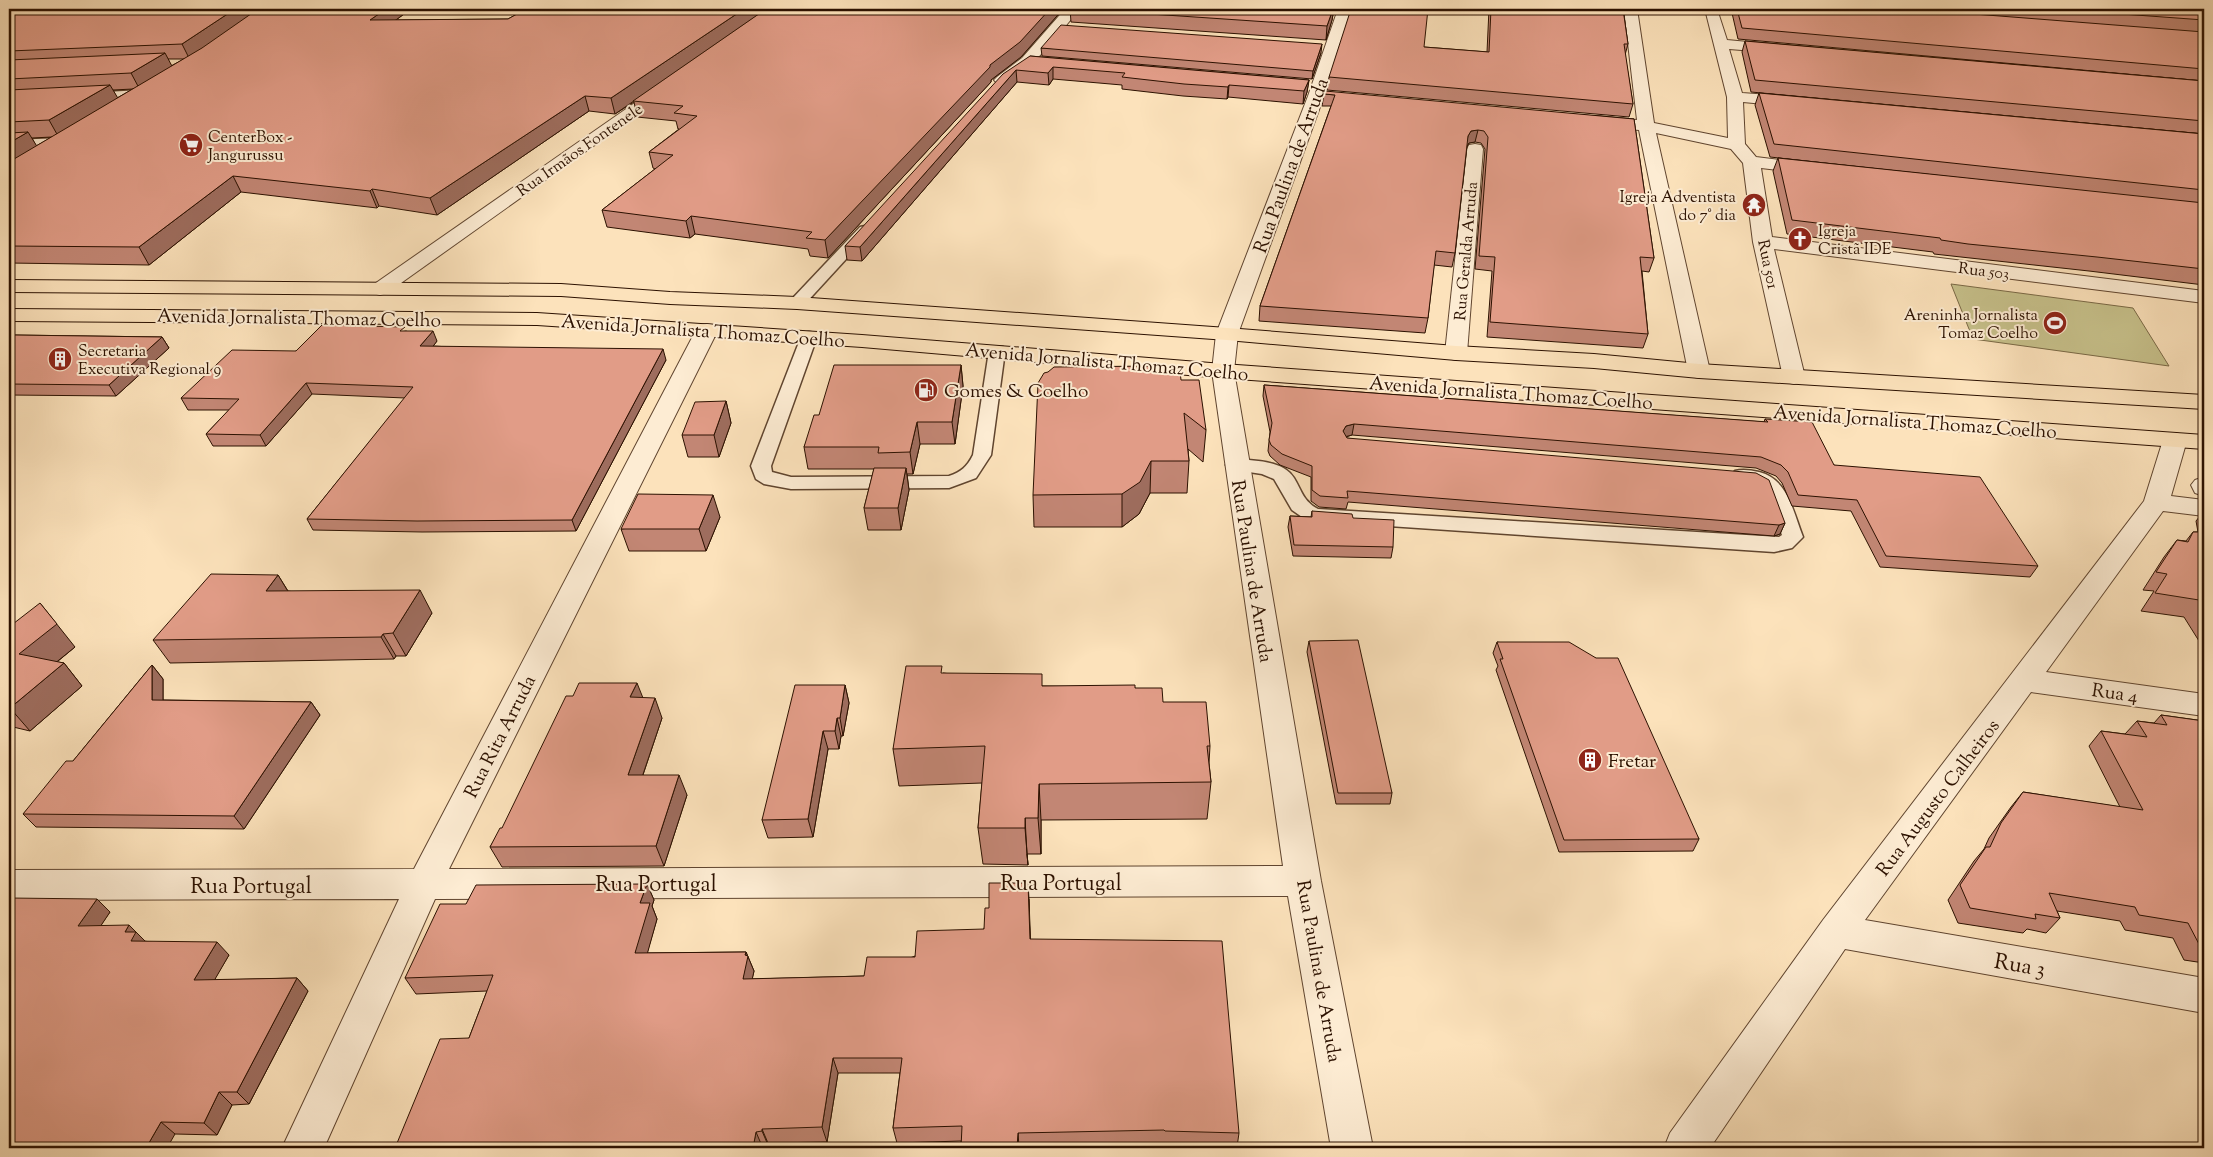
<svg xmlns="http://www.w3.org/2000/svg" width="2213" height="1157" viewBox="0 0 2213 1157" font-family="'Sorts Mill Goudy',serif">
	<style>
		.green { fill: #c7c18b; stroke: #7a6946 }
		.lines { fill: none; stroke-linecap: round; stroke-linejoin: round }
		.service-casing { stroke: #60452f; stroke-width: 3 }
		.pedestrian-casing { stroke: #60452f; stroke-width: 2 }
		.minor-casing { stroke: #60452f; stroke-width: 2 }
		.primary-casing { stroke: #2c1100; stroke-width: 2 }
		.service { fill: #fdecd3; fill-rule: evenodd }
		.pedestrian { fill: #fdecd3; fill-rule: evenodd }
		.minor { fill: #fdecd3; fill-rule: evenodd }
		.primary { fill: #fce2bb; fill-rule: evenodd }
		.wall { fill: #c28674; stroke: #2c1100; fill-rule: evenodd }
		.shaded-wall { fill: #9e6d5e; stroke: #2c1100 }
		.building { fill: #e19c87; stroke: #2c1100 }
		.labels { text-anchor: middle; stroke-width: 4; stroke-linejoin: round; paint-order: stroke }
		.far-poi-label { font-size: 16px; fill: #2c1100; stroke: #fdecd3; text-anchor: start }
		.far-street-label { font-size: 16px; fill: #2c1100; stroke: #fdecd3 }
		.street-label { font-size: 19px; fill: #2c1100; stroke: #fdecd3 }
		.poi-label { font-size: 19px; fill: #2c1100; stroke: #fdecd3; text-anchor: start }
		.near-street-label { font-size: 22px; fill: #2c1100; stroke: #fdecd3 }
	</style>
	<rect width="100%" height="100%" fill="#fce2bb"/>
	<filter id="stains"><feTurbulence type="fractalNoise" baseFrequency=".004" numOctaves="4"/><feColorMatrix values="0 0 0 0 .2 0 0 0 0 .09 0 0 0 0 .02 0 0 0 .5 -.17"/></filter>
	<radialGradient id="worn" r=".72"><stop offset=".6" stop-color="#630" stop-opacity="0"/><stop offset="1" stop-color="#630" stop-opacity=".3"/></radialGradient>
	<path class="green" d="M1951 284 2133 308 2169 366 1973 339Z"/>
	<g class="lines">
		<g class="service-casing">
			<g id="service">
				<path d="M142 90 146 91 148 94 146 97 87 101 81 97 87 93Z"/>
				<path d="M64 138 70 142 69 145 9 148V140Z"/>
				<path d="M865 226 870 227 872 230 870 233 803 306H791L789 303 791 300 860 227Z"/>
				<path d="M809 332 815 333 817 337 771 466 772 472 791 477 949 476C961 472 967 467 973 455L989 351 991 347H1003L1005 351 991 455 976 478 949 488 791 489 764 484 756 479 751 466 801 337 803 333Z"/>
				<path d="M1236 459C1255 461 1283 460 1294 478 1302 491 1303 501 1318 509L1779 537 1782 535 1765 490 1753 482 1735 479 1732 475 1735 471C1743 469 1750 470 1759 472 1788 479 1793 512 1803 537L1792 548 1774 552 1314 521 1302 517 1292 510 1274 479 1262 474 1229 469 1226 465 1229 461Z"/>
			</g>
		</g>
		<g class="pedestrian-casing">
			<path id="pedestrian" d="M2204 477V496L2195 493 2191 485 2195 480Z"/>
		</g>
		<g class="minor-casing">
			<g id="minor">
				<path d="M1065 9H1079C1066 26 1018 88 997 83L994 80 997 77 1022 58Z"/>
				<path d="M1338 9H1352L1324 96 1238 334 1234 371 1321 881 1373 1148H1331L1288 896 435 899 324 1148H282L399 899 9 900V870L414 869 696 330 699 325 707 324 715 325 718 330 449 869 1283 866 1212 371 1216 334 1308 96Z"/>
				<path d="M1624 9H1637L1654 123 1728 138 1727 97 1705 9H1717L1727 40 1781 45 1788 49 1781 53 1729 49 1742 93 1795 97 1800 99 1803 102 1800 105 1795 107 1743 102 1745 144 1756 157 1812 164 1818 165 1821 169 1818 173 1812 174 1761 168 1772 237 2204 291V303L1774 249 1805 377 1802 382 1794 384 1786 382 1783 377 1753 242 1743 163 1731 149 1656 133 1710 371 1707 376 1699 378 1691 376 1688 371 1639 130 1597 126 1591 124 1589 121 1591 118 1597 116 1637 120Z"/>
				<path d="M667 82 672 84 675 87 672 90 387 293 380 295 373 293 370 289 373 285 662 84Z"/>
				<path d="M1475 144 1481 145 1483 149 1467 353 1464 358 1456 360 1448 358 1445 353 1467 149 1469 145Z"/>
				<path d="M2175 433 2183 435 2187 440 2171 496 2204 500V516L2163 511 2046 672 2204 694V716L2031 692 1865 920 2204 978V1013L1845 949 1710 1148H1664L1670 1133 1823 920 2144 501 2163 440 2167 435Z"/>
			</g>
		</g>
		<g class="primary-casing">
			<g id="primary">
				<path d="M9 280 561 284 670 292 797 297 1227 328 1456 346 1594 354 1699 364 2204 395V409L1699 378 1594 368 1456 360 1227 340 797 309 670 304 561 296 9 292Z"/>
				<path d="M9 309 537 313 862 335 1223 364 2204 435V449L1223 378 862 347 537 325 9 321Z"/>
			</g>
		</g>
		<use href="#service" class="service"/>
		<use href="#pedestrian" class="pedestrian"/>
		<use href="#minor" class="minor"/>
		<use href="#primary" class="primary"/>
	</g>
	<g class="wall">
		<path d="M9 9H411L396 20 508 19 526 9H1063L1021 57 991 80V82L828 258 810 256 808 249 695 234 690 238 607 227 602 210 655 169 653 168 649 152 679 129H678L676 121 637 117 634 102 615 114 589 111 437 215 379 206 377 208 241 192 149 265 9 263ZM168 59H184L171 66ZM133 89 117 98 113 90ZM52 137 36 146 32 138Z"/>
		<path d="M1070 9H1334L1332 20 1326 40 1071 22Z"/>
		<path d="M1489 9H1623L1628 44 1625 55 1633 104 1629 117 1327 90 1329 77 1424 47 1487 52Z"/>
		<path d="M1733 9H2204V81L1738 39 1732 13Z"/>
		<path d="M1745 41 2204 81V285L2089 271 1961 257 1934 254 1933 252 1787 234 1773 171 1778 158 1998 182 1770 157 1755 105 1759 93 2204 134 1751 92 1742 52Z"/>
		<path d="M1041 48 1321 53 1312 79 1042 56Z"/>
		<path d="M1030 56 1309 80 1307 92 1303 104 1228 97 1227 99 1183 96 1122 89V85L1053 79 1049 85 1017 82 862 261 847 260 845 246Z"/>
		<path d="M1324 94 1634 119 1654 258 1649 272 1642 271 1648 334 1643 348 1487 337 1492 271 1475 269 1485 149 1481 143 1475 142 1469 143 1467 147 1455 253 1452 267 1434 265 1428 318 1425 333 1259 321 1260 306 1331 106H1322Z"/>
		<path d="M9 329 14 335 162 337 169 348 116 396 9 395Z"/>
		<path d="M406 331 437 341 433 346 666 360 576 531 422 532 313 530 307 519 405 398 312 394 266 446H213L206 434 229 410H188L181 398 296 351Z"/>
		<path d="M961 365 963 386 955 444H920L913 474H907L909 490 901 530H868L864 508 874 469H808L804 447 819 415Z"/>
		<path d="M1154 371 1206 430 1203 462 1188 449 1189 461 1187 493H1150L1139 514 1122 527H1034L1033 495Z"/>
		<path d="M1264 385 1764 422 1765 419 1834 465 2038 566 2030 577 1880 567 1851 511 1792 506 1782 483 1776 476 1756 468 1352 435 1346 437 1347 438 1785 523 1780 534 1774 536 1348 502 1346 509 1319 507 1311 501V477L1280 465 1270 456 1268 451 1270 432 1263 396Z"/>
		<path d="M726 401 731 423 719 457H688L682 435Z"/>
		<path d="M1312 511 1393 547 1391 558 1293 556 1288 527 1290 516 1311 517Z"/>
		<path d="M2204 511V649L2184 617 2141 611 2154 591 2143 590 2164 557 2177 540 2186 541 2193 532H2198L2196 521Z"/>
		<path d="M720 517 706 551H629L621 529Z"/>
		<path d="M278 575 288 591 432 613 406 656H396L394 659 170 663 153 640Z"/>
		<path d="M9 627 75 647 57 662 64 663 82 686 30 731 9 726Z"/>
		<path d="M1309 641 1392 793 1390 804H1336L1307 652Z"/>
		<path d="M1497 642 1596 658 1699 839 1693 851 1559 852 1496 670 1498 666 1493 653Z"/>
		<path d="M152 665 163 679V700L311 702 320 715 244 829 36 827 23 814 73 761Z"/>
		<path d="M943 673 1043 686 1135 688 1163 702 1210 746 1209 763 1211 782 1207 819 1041 820V854H1027L1028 865 983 864 978 828 982 783 899 786 893 749Z"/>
		<path d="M845 685 849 703 843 736H841L839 749H828L813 837 768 838 762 820Z"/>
		<path d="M642 697 662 718 643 775 687 795 664 866 502 867 490 847 502 828Z"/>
		<path d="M2161 715 2204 721V963L2184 960 2173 938 2125 930 2120 921 2057 911 2060 918 2046 933 2027 929 2023 933 1958 923 1948 900 1974 861 1984 849 1989 838 2011 807 2023 792 2120 807 2089 746 2101 731 2125 734 2137 721 2154 723Z"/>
		<path d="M647 884 654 900 652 906 657 919 647 953 746 952 754 971 752 979 864 976 984 929 989 908 1029 899 1030 939 1239 1133 1237 1147 1164 1146 1163 1144 1019 1147V1148H961V1141L897 1143 893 1128 900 1073H838L827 1142 768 1143V1145L762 1146 469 1038 487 991 416 994 405 978 466 904Z"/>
		<path d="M97 899 110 912 101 925 142 938 144 941 229 955 214 980 297 978 308 991 249 1104 232 1105 217 1135 175 1134 9 1148Z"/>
	</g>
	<g class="shaded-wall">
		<path d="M235 9H262L189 58 182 44Z"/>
		<path d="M386 9H411L375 35 370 20Z"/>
		<path d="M744 9H767L615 114 611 98Z"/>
		<path d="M1050 9H1063L1021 57 991 80V82L828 258 825 240 990 65Z"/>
		<path d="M1333 9H1334L1332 20 1326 40 1327 26Z"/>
		<path d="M1322 44 1321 53 1312 79 1313 71Z"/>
		<path d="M165 53 173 68 139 88 131 73Z"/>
		<path d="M1053 67V79L1049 85 1048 73Z"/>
		<path d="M1016 70 1017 82 862 261 860 247Z"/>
		<path d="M1309 80 1307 92 1303 104 1304 91Z"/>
		<path d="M110 85 119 100 58 136 49 120Z"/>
		<path d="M1229 85 1228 97 1227 99 1228 87Z"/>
		<path d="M585 96 589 111 437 215 430 198Z"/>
		<path d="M1478 130 1475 142 1469 143 1465 149 1468 136 1471 131Z"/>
		<path d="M28 132 38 148 9 166V143Z"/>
		<path d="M233 176 241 192 149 265 139 247Z"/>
		<path d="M372 189 379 206 377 208 370 191Z"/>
		<path d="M691 216 695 234 690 238 686 221Z"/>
		<path d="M433 331 437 341 425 357 420 346Z"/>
		<path d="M162 337 169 348 116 396 109 385Z"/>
		<path d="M663 349 666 360 576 531 572 520Z"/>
		<path d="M961 365 963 386 955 444 952 422Z"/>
		<path d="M306 383 312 394 266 446 260 435Z"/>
		<path d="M726 401 731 423 719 457 714 435Z"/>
		<path d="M917 422 920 444 913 474 910 452Z"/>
		<path d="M1354 424 1352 435 1344 437 1343 431 1346 426Z"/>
		<path d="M1151 461 1150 493 1139 514 1122 527V494Z"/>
		<path d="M906 468 909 490 901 530 898 508Z"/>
		<path d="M713 495 720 517 706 551 699 529Z"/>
		<path d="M1785 523 1780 534 1774 536 1779 525Z"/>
		<path d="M278 575 292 598 266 591Z"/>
		<path d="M420 590 432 613 406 656 393 633Z"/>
		<path d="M40 603 75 647 38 677 19 654Z"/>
		<path d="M383 634 396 656 394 659 381 637Z"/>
		<path d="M64 663 82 686 30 731 10 708Z"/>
		<path d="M152 665 163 679V713L152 700Z"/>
		<path d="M637 683 645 703 630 697Z"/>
		<path d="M845 685 849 703 843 736 840 718Z"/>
		<path d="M655 698 662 718 636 795 628 775Z"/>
		<path d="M311 702 320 715 244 829 234 816Z"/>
		<path d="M837 718 841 736 839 749 835 731Z"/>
		<path d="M823 731 828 749 813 837 808 819Z"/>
		<path d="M679 775 687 795 664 866 656 846Z"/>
		<path d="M1039 784 1041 820V854L1038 818Z"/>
		<path d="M1025 818 1027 854 1028 865 1025 828Z"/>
		<path d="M1028 883 1029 899 1031 955 1030 939Z"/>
		<path d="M647 884 654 900 652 906 657 919 643 969 635 953 640 903Z"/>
		<path d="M97 899 110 912 92 939 78 926Z"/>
		<path d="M129 925 149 945 131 941 125 932Z"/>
		<path d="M217 942 229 955 207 993 194 980Z"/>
		<path d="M746 952 754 971 749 994 743 979Z"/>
		<path d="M297 978 308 991 249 1104 237 1092Z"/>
		<path d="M833 1058 838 1073 827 1142 822 1127Z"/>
		<path d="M219 1092 232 1105 217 1135 204 1123Z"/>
		<path d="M161 1122 175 1134 167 1148H146Z"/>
		<path d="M762 1129 768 1143V1145L762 1131Z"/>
		<path d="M756 1132 762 1146V1148H753Z"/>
		<path d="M1018 1133 1019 1147V1148H1017Z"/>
	</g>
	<g class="building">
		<path d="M9 9H235L182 44 9 51Z"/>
		<path d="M258 9H386L370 20 508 19 526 9H744L611 98 585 96 430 198 372 189 370 191 233 176 139 247 9 246V162L202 48Z"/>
		<path d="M766 9H1050L1020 42 990 65V67L825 240 806 238 812 232 691 216 686 221 602 210 673 155 649 152 697 116 674 113 683 106 633 101Z"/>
		<path d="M1077 9H1333L1327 26Z"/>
		<path d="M1351 9H1428L1424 47 1489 52 1491 9H1623L1628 44H1624L1633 104 1329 77Z"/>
		<path d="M1737 9H1910L2204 32V69L1742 28Z"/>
		<path d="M2054 9H2204V20Z"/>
		<path d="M1061 25 1322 44 1313 71 1041 48Z"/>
		<path d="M1745 41 2204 81V121L1755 80Z"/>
		<path d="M165 53 131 73 9 79V60Z"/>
		<path d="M1030 56 1309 80 1304 91 1229 85 1228 87 1184 84 1122 77 1125 73 1053 67 1048 73 1016 70 860 247 845 246 1003 74Z"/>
		<path d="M110 85 49 120 9 122V90Z"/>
		<path d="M1325 91 1634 119 1654 258 1640 257 1648 334 1490 322 1495 257 1479 256 1488 137 1484 131 1478 130 1471 131 1468 136 1455 253 1436 251 1428 318 1260 306 1335 95 1324 94Z"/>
		<path d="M1759 93 2204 134V190L1774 144Z"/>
		<path d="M28 132 9 143V133Z"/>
		<path d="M1778 158 2204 203V269L2097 257 1968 244 1941 240 1940 238 1792 220Z"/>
		<path d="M322 325 405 327 400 331H433L420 346 663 349 572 520 417 521 307 519 413 387 306 383 260 435 206 434 239 399 181 398 232 350 296 351Z"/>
		<path d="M9 329 14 335 162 337 109 385 9 384Z"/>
		<path d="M834 365H961L952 422H917L910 452 878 453 879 447H804L814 415H819Z"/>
		<path d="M1154 366V371H1180L1181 380H1199L1206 430 1184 413 1189 461H1151L1140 482 1122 494 1033 495 1038 383 1044 373 1048 372 1054 367Z"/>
		<path d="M1264 385 1768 422 1765 419 1812 422 1834 465 1980 477 2038 566 1886 556 1857 500 1798 495 1788 472 1781 465 1761 457 1354 424 1346 426 1343 431 1347 438 1756 473 1769 480 1785 523 1779 525 1347 491 1348 498 1320 496 1312 490V466L1282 454 1271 445 1269 440 1272 423Z"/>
		<path d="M726 401 714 435H682L695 402Z"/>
		<path d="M874 468H906L898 508H864Z"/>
		<path d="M638 494 713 495 699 529H621Z"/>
		<path d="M1312 511 1352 514 1353 518 1394 520 1393 547 1294 545 1290 516 1312 517Z"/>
		<path d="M2193 532H2204V608L2199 600 2155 593 2167 574 2156 572 2177 540 2188 542Z"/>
		<path d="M211 574 278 575 266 591 420 590 393 633 383 634 381 637 153 640Z"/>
		<path d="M40 603 57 624 19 654 64 663 10 708H9V627Z"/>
		<path d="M1358 640 1392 793H1338L1309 641Z"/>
		<path d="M1497 642H1569L1596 658H1618L1699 839 1564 840 1500 659H1503Z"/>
		<path d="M152 665V700L311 702 234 816 23 814 66 761H73Z"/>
		<path d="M906 666H942L941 673 1042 674V686L1135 685V688H1162L1163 702H1206L1210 746H1207L1211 782 1039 784 1038 818H1025V828H978L985 746 893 749Z"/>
		<path d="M579 683H637L630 697 655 698 628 775H679L656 846 490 847 500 828H502L566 696H573Z"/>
		<path d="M795 685H845L840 718H837L835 731H823L808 819 762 820Z"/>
		<path d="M2161 715 2204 721V946H2200L2188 923 2139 915 2135 907 2049 893 2060 918 2035 914 2036 919 1970 908 1960 885 1986 847H1990L2001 823 2023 792 2143 810 2101 731 2147 737 2137 721 2167 725Z"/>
		<path d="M989 883H1028L1030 939 1222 941 1239 1133 1165 1131 1164 1130 1018 1133 1017 1148H961L962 1126 893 1128 902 1058H833L822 1127 762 1129V1131L756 1132 753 1148H395L440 1039 469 1038 493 975 405 978 440 904H466L476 885 647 884 640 903H650L635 953 746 952 745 955 748 956 743 979 864 976 867 957H915L917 931 984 929 985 908H989Z"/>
		<path d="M9 898 97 899 78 926 129 925 125 932H136L131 941 217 942 194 980 297 978 237 1092H219L204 1123 161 1122 146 1148H9Z"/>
	</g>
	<defs>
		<g id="supermarket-disc" transform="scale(1.25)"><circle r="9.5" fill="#8f2418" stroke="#fdecd3"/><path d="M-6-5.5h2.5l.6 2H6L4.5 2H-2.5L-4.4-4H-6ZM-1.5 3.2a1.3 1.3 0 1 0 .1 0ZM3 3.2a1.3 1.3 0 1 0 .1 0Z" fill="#fff"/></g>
		<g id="temple-disc" transform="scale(1.25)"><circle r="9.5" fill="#8f2418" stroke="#fdecd3"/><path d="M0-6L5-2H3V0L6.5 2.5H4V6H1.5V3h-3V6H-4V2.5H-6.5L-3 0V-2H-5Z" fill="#fff"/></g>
		<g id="church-disc" transform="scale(1.25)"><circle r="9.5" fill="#8f2418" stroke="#fdecd3"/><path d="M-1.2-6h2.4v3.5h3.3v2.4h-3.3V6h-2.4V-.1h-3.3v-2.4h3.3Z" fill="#fff"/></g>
		<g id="stadium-disc" transform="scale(1.25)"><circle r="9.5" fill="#8f2418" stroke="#fdecd3"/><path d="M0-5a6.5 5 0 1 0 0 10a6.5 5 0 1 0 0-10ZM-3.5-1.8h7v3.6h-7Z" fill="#fff"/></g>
		<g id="building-disc" transform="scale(1.25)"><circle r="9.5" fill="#8f2418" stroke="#fdecd3"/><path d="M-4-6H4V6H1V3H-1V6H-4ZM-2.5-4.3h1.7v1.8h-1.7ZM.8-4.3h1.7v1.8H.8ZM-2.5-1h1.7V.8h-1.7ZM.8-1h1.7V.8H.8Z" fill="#fff"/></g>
		<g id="fuel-disc" transform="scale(1.25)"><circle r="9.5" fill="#8f2418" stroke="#fdecd3"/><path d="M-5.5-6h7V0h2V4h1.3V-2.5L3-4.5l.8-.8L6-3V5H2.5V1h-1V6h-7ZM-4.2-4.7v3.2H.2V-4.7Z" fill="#fff"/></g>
	</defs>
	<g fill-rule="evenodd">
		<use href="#supermarket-disc" x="191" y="145"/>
		<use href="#temple-disc" x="1754" y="205"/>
		<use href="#church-disc" x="1800" y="239"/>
		<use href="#stadium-disc" x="2055" y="323"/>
		<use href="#building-disc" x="60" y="359"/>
		<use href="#fuel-disc" x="926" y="390"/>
		<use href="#building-disc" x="1590" y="760"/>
	</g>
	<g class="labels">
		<g class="far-poi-label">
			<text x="208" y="142">CenterBox -<tspan x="208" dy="18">Jangurussu</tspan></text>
			<text x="1736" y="202" text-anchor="end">Igreja Adventista<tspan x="1736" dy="18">do 7° dia</tspan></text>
			<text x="1818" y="236">Igreja<tspan x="1818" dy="18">Cristã IDE</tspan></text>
			<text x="2038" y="320" text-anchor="end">Areninha Jornalista<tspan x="2038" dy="18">Tomaz Coelho</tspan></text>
			<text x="78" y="356">Secretaria<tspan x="78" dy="18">Executiva Regional 9</tspan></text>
		</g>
		<g class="far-street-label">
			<text transform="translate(579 149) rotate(-35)" y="6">Rua Irmãos Fontenele</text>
			<text transform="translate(1465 251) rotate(-85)" y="6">Rua Geralda Arruda</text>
			<text transform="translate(1769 264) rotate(78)" y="6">Rua 501</text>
			<text transform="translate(1984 270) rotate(7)" y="6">Rua 503</text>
		</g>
		<g class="street-label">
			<text transform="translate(1290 165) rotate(-70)" y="7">Rua Paulina de Arruda</text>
			<text transform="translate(299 317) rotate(1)" y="7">Avenida Jornalista Thomaz Coelho</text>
			<text transform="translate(703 330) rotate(4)" y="7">Avenida Jornalista Thomaz Coelho</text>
			<text transform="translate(1107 361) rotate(5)" y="7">Avenida Jornalista Thomaz Coelho</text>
			<text transform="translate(1511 392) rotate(4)" y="7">Avenida Jornalista Thomaz Coelho</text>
			<text transform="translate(1915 421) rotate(4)" y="7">Avenida Jornalista Thomaz Coelho</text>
			<text transform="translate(1253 571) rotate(81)" y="7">Rua Paulina de Arruda</text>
			<text transform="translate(2115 692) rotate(8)" y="7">Rua 4</text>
			<text transform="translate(499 736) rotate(-63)" y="7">Rua Rita Arruda</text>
			<text transform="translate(1937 797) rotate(-53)" y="7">Rua Augusto Calheiros</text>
			<text transform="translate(1320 971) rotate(80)" y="7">Rua Paulina de Arruda</text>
		</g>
		<g class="poi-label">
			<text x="944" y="397">Gomes &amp; Coelho</text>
			<text x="1608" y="767">Fretar</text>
		</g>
		<g class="near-street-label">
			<text x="1061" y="890">Rua Portugal</text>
			<text x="656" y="891">Rua Portugal</text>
			<text x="251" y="893">Rua Portugal</text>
			<text transform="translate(2020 964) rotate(10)" y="8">Rua 3</text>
		</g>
	</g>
	<rect width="2213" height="1157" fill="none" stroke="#fce2bb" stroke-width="30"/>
	<rect x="10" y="10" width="2193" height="1137" fill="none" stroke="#2c1100" stroke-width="2.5"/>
	<rect x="15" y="15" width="2183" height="1127" fill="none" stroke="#2c1100"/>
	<rect width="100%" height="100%" filter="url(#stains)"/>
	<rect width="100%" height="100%" fill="url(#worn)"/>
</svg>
